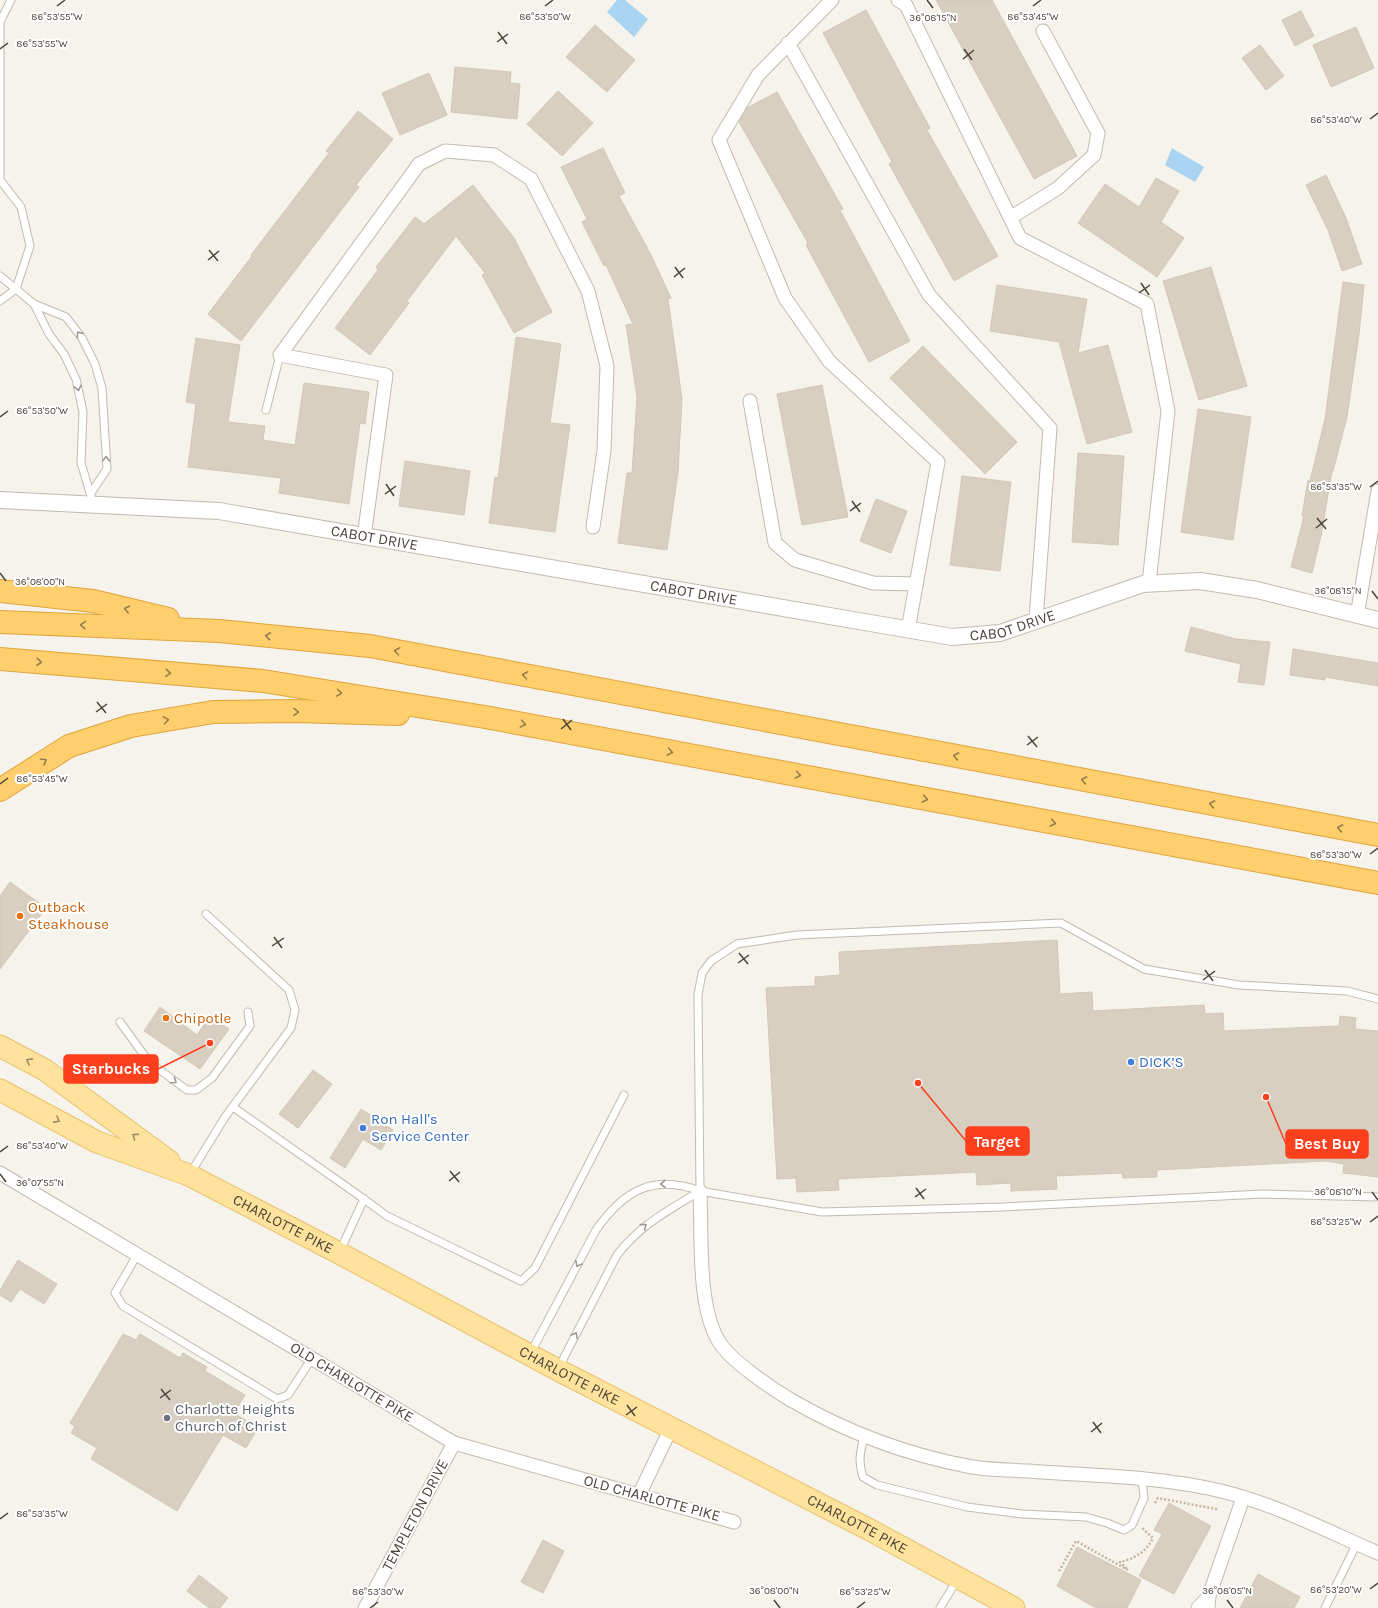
<svg xmlns="http://www.w3.org/2000/svg" width="1378" height="1608" viewBox="0 0 1378 1608" font-family="Karla,sans-serif">
	<style>
		.water { fill: #a9d4f2 }
		.building { fill: #d8cfc1; stroke: #d3c7b4 }
		.lines { fill: none; stroke-linecap: round; stroke-linejoin: round }
		.service-casing { stroke: #c2bbae; stroke-width: 9 }
		.minor-casing { stroke: #c2bbae; stroke-width: 15 }
		.tertiary-casing { stroke: #c2bbae; stroke-width: 18 }
		.primary-casing { stroke: #e6c16a; stroke-width: 23 }
		.motorway-casing { stroke: #e0a43c; stroke-width: 24 }
		.path { stroke: #c4b79f; stroke-width: 2.5; stroke-dasharray: 2 2; stroke-linecap: butt }
		.service { stroke: #fff; stroke-width: 7 }
		.minor { stroke: #fff; stroke-width: 13 }
		.tertiary { stroke: #fff; stroke-width: 16 }
		.primary { stroke: #ffe39c; stroke-width: 21 }
		.motorway { stroke: #ffcf6e; stroke-width: 22 }
		.oneway { stroke: #9c9892 }
		.oneway2 { stroke: #937c4e }
		.oneway3 { stroke: #9c8c66 }
		.ticks { fill: none; stroke: #4b4439; stroke-width: 1.5 }
		.food-dot { fill: #e8710a; stroke: #fff; stroke-width: 1.5 }
		.shop-dot { fill: #3f7fe0; stroke: #fff; stroke-width: 1.5 }
		.worship-dot { fill: #6b7280; stroke: #fff; stroke-width: 1.5 }
		.labels { text-anchor: middle; stroke-width: 4; stroke-linejoin: round; paint-order: stroke }
		.street-label { font-size: 15px; fill: #4b4439; stroke: #fff }
		.food-label { font-size: 15px; fill: #c56008; stroke: #fff; text-anchor: start }
		.shop-label { font-size: 15px; fill: #366cbe; stroke: #fff; text-anchor: start }
		.worship-label { font-size: 15px; fill: #5b616d; stroke: #fff; text-anchor: start }
		.ticks-label { font-size: 10px; text-anchor: middle; fill: #4b4439; stroke: #fff; stroke-width: 4; stroke-linejoin: round; paint-order: stroke }
		.leader { fill: none; stroke: #fc3f1d; stroke-width: 1.5 }
		.callout-dot { fill: #fc3f1d; stroke: #fff; stroke-width: 1.5 }
		.callout { fill: #fc3f1d; stroke: #fc3f1d; stroke-width: 1.5 }
		.callout-label { font-size: 16px; text-anchor: middle; font-weight: bold; fill: #fff }
	</style>
	<rect width="100%" height="100%" fill="#f6f3ec"/>
	<g class="water">
		<path d="M617 0H625L648 19 634 37 607 12Z"/>
		<path d="M1172 148 1204 167 1195 182 1165 165Z"/>
	</g>
	<g class="building">
		<path d="M936 0H992L1077 156 1034 179Z"/>
		<path d="M866 10 930 128 927 130 998 256 954 281 889 164 892 162 823 33Z"/>
		<path d="M1301 11 1314 36 1295 46 1282 20Z"/>
		<path d="M595 25 635 60 607 92 566 57Z"/>
		<path d="M1356 27 1374 68 1331 87 1313 45Z"/>
		<path d="M1260 45 1284 76 1266 90 1242 58Z"/>
		<path d="M455 67 511 72 510 83 520 84 517 119 451 112Z"/>
		<path d="M429 73 447 115 400 135 382 93Z"/>
		<path d="M558 91 593 123 562 156 527 124Z"/>
		<path d="M777 92 843 209 840 210 910 341 869 362 806 245 808 243 739 122 747 108Z"/>
		<path d="M358 111 393 139 356 185 359 187 241 341 208 314 252 256 251 255 329 153 326 151Z"/>
		<path d="M603 148 625 193 619 196 650 253 671 298 668 299 682 399 678 472 667 550 618 543 627 473H632L637 397 626 325 633 324 606 265 604 266 582 222 587 219 561 167Z"/>
		<path d="M1326 175 1346 218 1362 264 1342 271 1328 230 1306 185Z"/>
		<path d="M1156 178 1179 191 1161 222 1184 238 1157 277 1078 223 1105 184 1139 207Z"/>
		<path d="M473 185 514 238 552 312 514 333 482 275 485 273 456 236 407 301 409 303 370 355 335 328 378 270 376 267 415 217 424 224Z"/>
		<path d="M1211 267 1247 386 1199 400 1163 281Z"/>
		<path d="M1343 282 1364 285 1359 334 1347 417 1333 471H1332L1321 536 1312 573 1291 567 1304 516H1302L1308 480 1310 481 1325 419Z"/>
		<path d="M997 285 1087 299 1078 353 1108 345 1132 432 1087 444 1059 342 990 331Z"/>
		<path d="M516 337 561 344 550 423 570 425 555 532 489 523 495 477 498 478Z"/>
		<path d="M196 338 240 345 228 422 265 426 263 440 295 445 304 383 369 392 365 424 360 423 349 504 279 493 281 478 188 467 196 404 186 402Z"/>
		<path d="M923 346 1017 442 985 474 890 378Z"/>
		<path d="M822 385 848 517 802 525 777 394Z"/>
		<path d="M1198 409 1251 417 1233 540 1181 532Z"/>
		<path d="M1078 453 1124 456 1118 545 1072 542Z"/>
		<path d="M405 461 470 471 464 515 399 506Z"/>
		<path d="M962 476 1011 482 1000 571 950 565Z"/>
		<path d="M876 499 907 511 891 553 860 541Z"/>
		<path d="M1191 627 1236 639 1270 642 1264 685 1238 682 1241 664 1185 651Z"/>
		<path d="M1293 649 1378 663V686L1325 677V680L1290 675Z"/>
		<path d="M10 882 46 908 0 969V896Z"/>
		<path d="M1057 940 1060 994 1092 992 1093 1011 1204 1005 1205 1014 1223 1013 1224 1031 1339 1026 1340 1016 1356 1018 1355 1029 1378 1031V1177L1343 1173 1344 1164 1325 1161 1157 1170V1177L1123 1178 1122 1173 1056 1176 1057 1189 1011 1191V1183L977 1185 976 1172 838 1179 839 1190 797 1192 796 1178 777 1179 766 988 815 986V977L840 975 839 952Z"/>
		<path d="M160 1007 197 1035 210 1016 229 1029 200 1069 144 1031Z"/>
		<path d="M313 1070 332 1084 298 1128 279 1114Z"/>
		<path d="M361 1109 393 1130 381 1150 363 1139 345 1168 330 1158Z"/>
		<path d="M18 1260 57 1284 44 1304 20 1289 11 1302 0 1295V1290Z"/>
		<path d="M123 1334 136 1340 140 1334 180 1358 183 1353 207 1367 205 1371 245 1395 234 1413 258 1428 246 1448 223 1435 177 1511 91 1459 97 1448 71 1433 75 1426 70 1423Z"/>
		<path d="M1169 1503 1211 1526 1174 1594 1139 1576 1162 1534 1154 1530Z"/>
		<path d="M543 1540 564 1551 543 1593 521 1582Z"/>
		<path d="M1077 1547 1141 1580 1127 1608H1096L1057 1586Z"/>
		<path d="M1258 1574 1300 1597 1294 1608H1240Z"/>
		<path d="M199 1575 228 1598 220 1608H209L187 1591Z"/>
	</g>
	<g class="lines">
		<g class="service-casing">
			<g id="service">
				<path d="M0 276 34 304 66 317 82 338 95 364 102 388 107 469 91 493"/>
				<path d="M0 301 16 289 30 246 21 207 0 180V22L11 0"/>
				<path d="M34 304 49 334 64 354 76 379 83 412 81 463 91 496"/>
				<path d="M266 410 280 355"/>
				<path d="M120 1022 149 1062 187 1090H196L212 1078 250 1026 248 1012"/>
				<path d="M233 1107 364 1199 340 1251"/>
				<path d="M190 1174 225 1117 291 1028 295 1010 289 990 206 914"/>
				<path d="M700 1191 698 995 702 973 711 961 737 944 797 935 1061 923 1144 969 1239 985 1347 991 1378 999"/>
				<path d="M364 1199 387 1216 521 1281 535 1268 624 1095"/>
				<path d="M137 1255 115 1293 123 1306 277 1399 288 1395 312 1358"/>
				<path d="M530 1354 596 1230C624 1190 653 1174 700 1191L822 1212 1003 1207 1263 1194 1378 1197"/>
				<path d="M558 1369 617 1255C641 1224 668 1211 700 1191"/>
				<path d="M864 1437C860 1452 858 1462 863 1477L877 1485 967 1507 1022 1514 1086 1517 1107 1523 1124 1530 1132 1525 1144 1498 1142 1478"/>
				<path d="M940 1608 957 1580"/>
				<path d="M1325 1608 1357 1543"/>
			</g>
		</g>
		<g class="minor-casing">
			<g id="minor">
				<path d="M832 0 758 75 719 140 785 298 829 361 938 462 908 630"/>
				<path d="M898 0 906 5 1020 238 1147 304 1168 411 1149 583"/>
				<path d="M788 43 929 295 1050 428 1036 620"/>
				<path d="M1010 218 1058 188 1094 155 1098 133 1043 31"/>
				<path d="M750 401 775 543 795 560 873 583 916 584"/>
				<path d="M364 537 386 375 280 355 419 164 445 151 494 155 531 179 588 291 607 366 604 451 593 527"/>
				<path d="M1357 616 1378 491"/>
				<path d="M0 1173 454 1443 734 1522"/>
				<path d="M700 1191C702 1234 697 1304 718 1340 729 1360 771 1388 791 1400 848 1433 907 1455 972 1467 990 1470 1010 1470 1028 1471 1093 1476 1158 1476 1221 1491 1275 1504 1327 1531 1378 1553"/>
				<path d="M639 1495 671 1428"/>
				<path d="M365 1608 454 1443"/>
				<path d="M1198 1608 1209 1596"/>
				<path d="M1208 1608 1209 1596 1243 1498"/>
			</g>
		</g>
		<g class="tertiary-casing">
			<g id="tertiary">
				<path id="s1" d="M0 500 219 511 952 637 1000 633 1143 584 1200 581 1257 590 1378 620"/>
			</g>
		</g>
		<g class="primary-casing">
			<g id="primary">
				<path d="M0 1046 45 1070 169 1161"/>
				<path id="s2" d="M0 1090 97 1142 189 1175 339 1253 558 1370 870 1530 1014 1608"/>
			</g>
		</g>
		<g class="motorway-casing">
			<g id="motorway">
				<path d="M0 591 93 601 168 619"/>
				<path d="M0 622 219 631 370 646 1378 835"/>
				<path d="M0 659 263 681 485 717 1378 883"/>
				<path d="M0 790 69 746 131 726 213 712 294 711 398 714"/>
			</g>
		</g>
		<g class="path">
			<path d="M1155 1503 1158 1498 1216 1509 1218 1511"/>
			<path d="M1059 1571 1076 1541 1128 1570 1120 1562C1134 1559 1147 1551 1153 1538L1142 1528"/>
		</g>
		<use href="#service" class="service"/>
		<use href="#minor" class="minor"/>
		<use href="#tertiary" class="tertiary"/>
		<use href="#primary" class="primary"/>
		<use href="#motorway" class="motorway"/>
	</g>
	<defs><path id="oneway-chevron" d="M-2-3.5L2.5 0L-2 3.5" fill="none" stroke-width="1.6" stroke-linecap="round" stroke-linejoin="round"/></defs>
	<g class="oneway">
		<use href="#oneway-chevron" transform="translate(79 334) rotate(-126)"/>
		<use href="#oneway-chevron" transform="translate(78 388) rotate(78)"/>
		<use href="#oneway-chevron" transform="translate(106 459) rotate(-92)"/>
		<use href="#oneway-chevron" transform="translate(174 1081) rotate(35)"/>
		<use href="#oneway-chevron" transform="translate(663 1184) rotate(178)"/>
		<use href="#oneway-chevron" transform="translate(644 1226) rotate(-38)"/>
		<use href="#oneway-chevron" transform="translate(578 1264) rotate(118)"/>
		<use href="#oneway-chevron" transform="translate(575 1335) rotate(-63)"/>
	</g>
	<g class="oneway2">
		<use href="#oneway-chevron" transform="translate(127 609) rotate(-167)"/>
		<use href="#oneway-chevron" transform="translate(83 625) rotate(-178)"/>
		<use href="#oneway-chevron" transform="translate(268 636) rotate(-174)"/>
		<use href="#oneway-chevron" transform="translate(397 651) rotate(-169)"/>
		<use href="#oneway-chevron" transform="translate(39 662) rotate(5)"/>
		<use href="#oneway-chevron" transform="translate(168 673) rotate(5)"/>
		<use href="#oneway-chevron" transform="translate(525 675) rotate(-169)"/>
		<use href="#oneway-chevron" transform="translate(339 693) rotate(9)"/>
		<use href="#oneway-chevron" transform="translate(296 712) rotate(1)"/>
		<use href="#oneway-chevron" transform="translate(166 720) rotate(-9)"/>
		<use href="#oneway-chevron" transform="translate(523 724) rotate(11)"/>
		<use href="#oneway-chevron" transform="translate(670 752) rotate(11)"/>
		<use href="#oneway-chevron" transform="translate(956 756) rotate(-169)"/>
		<use href="#oneway-chevron" transform="translate(44 761) rotate(-31)"/>
		<use href="#oneway-chevron" transform="translate(798 775) rotate(11)"/>
		<use href="#oneway-chevron" transform="translate(1084 780) rotate(-169)"/>
		<use href="#oneway-chevron" transform="translate(925 799) rotate(11)"/>
		<use href="#oneway-chevron" transform="translate(1212 804) rotate(-169)"/>
		<use href="#oneway-chevron" transform="translate(1053 823) rotate(11)"/>
		<use href="#oneway-chevron" transform="translate(1340 828) rotate(-169)"/>
	</g>
	<g class="oneway3">
		<use href="#oneway-chevron" transform="translate(29 1061) rotate(-152)"/>
		<use href="#oneway-chevron" transform="translate(57 1120) rotate(28)"/>
		<use href="#oneway-chevron" transform="translate(135 1136) rotate(-144)"/>
	</g>
	<path class="ticks" d="M927 0 933 8M57 6 65 0M545 6 553 0M1033 6 1041 0M498 32 507 44M497 42 508 34M0 49 8 43M964 49 972 60M963 59 974 50M1370 119 1378 113M209 250 218 261M208 260 219 251M675 267 683 278M674 277 685 268M1141 283 1149 295M1139 293 1150 285M0 417 8 411M386 484 394 496M1370 487 1378 481M385 494 396 486M852 501 860 512M850 511 861 503M1317 518 1326 529M1316 528 1327 519M0 573 6 581M1372 591 1378 599M97 702 106 713M96 712 107 704M563 719 571 730M561 729 572 720M1028 736 1037 747M1027 745 1038 737M0 784 8 778M1370 854 1378 848M274 937 282 948M272 946 284 938M739 953 748 964M738 963 749 955M1205 970 1213 981M1203 980 1215 971M0 1152 8 1146M450 1171 459 1182M0 1174 6 1182M449 1181 460 1172M916 1188 924 1199M1372 1192 1378 1200M915 1197 926 1189M1370 1222 1378 1216M161 1389 170 1400M160 1398 171 1390M627 1405 635 1416M626 1415 637 1407M1093 1422 1101 1433M1091 1432 1102 1423M0 1519 8 1513M1370 1589 1378 1583M774 1600 780 1608M1227 1600 1233 1608M370 1608 378 1602M857 1608 865 1602"/>
	<g class="food-dot">
		<circle cx="20" cy="916" r="4"/>
		<circle cx="166" cy="1018" r="4"/>
	</g>
	<g class="shop-dot">
		<circle cx="1131" cy="1062" r="4"/>
		<circle cx="363" cy="1128" r="4"/>
	</g>
	<circle class="worship-dot" cx="167" cy="1418" r="4"/>
	<g class="labels">
		<g class="street-label">
			<text dy="5" stroke="none"><textPath href="#s1" startOffset="377">CABOT DRIVE</textPath></text>
			<text dy="5" stroke="none"><textPath href="#s1" startOffset="701">CABOT DRIVE</textPath></text>
			<text dy="5" stroke="none"><textPath href="#s1" startOffset="1025">CABOT DRIVE</textPath></text>
			<text dy="5" stroke="none"><textPath href="#s2" startOffset="314">CHARLOTTE PIKE</textPath></text>
			<text dy="5" stroke="none"><textPath href="#s2" startOffset="638">CHARLOTTE PIKE</textPath></text>
			<text transform="translate(352 1382) rotate(31)" y="5">OLD CHARLOTTE PIKE</text>
			<text transform="translate(652 1498) rotate(15)" y="5">OLD CHARLOTTE PIKE</text>
			<text transform="translate(415 1515) rotate(-62)" y="5">TEMPLETON DRIVE</text>
			<text dy="5" stroke="none"><textPath href="#s2" startOffset="962">CHARLOTTE PIKE</textPath></text>
		</g>
		<g class="food-label">
			<text x="28" y="912">Outback<tspan x="28" dy="17">Steakhouse</tspan></text>
			<text x="174" y="1023">Chipotle</text>
		</g>
		<g class="shop-label">
			<text x="1139" y="1067">DICK’S</text>
			<text x="371" y="1124">Ron Hall's<tspan x="371" dy="17">Service Center</tspan></text>
		</g>
		<g class="worship-label">
			<text x="175" y="1414">Charlotte Heights<tspan x="175" dy="17">Church of Christ</tspan></text>
		</g>
	</g>
	<g class="ticks-label">
		<text x="57" y="20">86°53'55"W</text>
		<text x="545" y="20">86°53'50"W</text>
		<text x="1033" y="20">86°53'45"W</text>
		<text x="933" y="21">36°08'15"N</text>
		<text x="42" y="47">86°53'55"W</text>
		<text x="1336" y="123">86°53'40"W</text>
		<text x="42" y="414">86°53'50"W</text>
		<text x="1336" y="490">86°53'35"W</text>
		<text x="40" y="585">36°08'00"N</text>
		<text x="1338" y="594">36°08'15"N</text>
		<text x="42" y="782">86°53'45"W</text>
		<text x="1336" y="858">86°53'30"W</text>
		<text x="42" y="1149">86°53'40"W</text>
		<text x="40" y="1186">36°07'55"N</text>
		<text x="1338" y="1195">36°08'10"N</text>
		<text x="1336" y="1225">86°53'25"W</text>
		<text x="42" y="1517">86°53'35"W</text>
		<text x="1336" y="1593">86°53'20"W</text>
		<text x="774" y="1594">36°08'00"N</text>
		<text x="1227" y="1594">36°08'05"N</text>
		<text x="378" y="1595">86°53'30"W</text>
		<text x="865" y="1595">86°53'25"W</text>
	</g>
	<path class="leader" d="M210 1043L158 1069M918 1083L966 1141M1266 1097L1286 1144"/>
	<g class="callout-dot">
		<circle cx="210" cy="1043" r="4"/>
		<circle cx="918" cy="1083" r="4"/>
		<circle cx="1266" cy="1097" r="4"/>
	</g>
	<g class="callout">
		<rect x="64" y="1055" width="94" height="28" rx="4"/>
		<rect x="966" y="1127" width="63" height="28" rx="4"/>
		<rect x="1286" y="1130" width="82" height="28" rx="4"/>
	</g>
	<g class="callout-label">
		<text x="111" y="1074">Starbucks</text>
		<text x="997" y="1147">Target</text>
		<text x="1327" y="1149">Best Buy</text>
	</g>
</svg>
